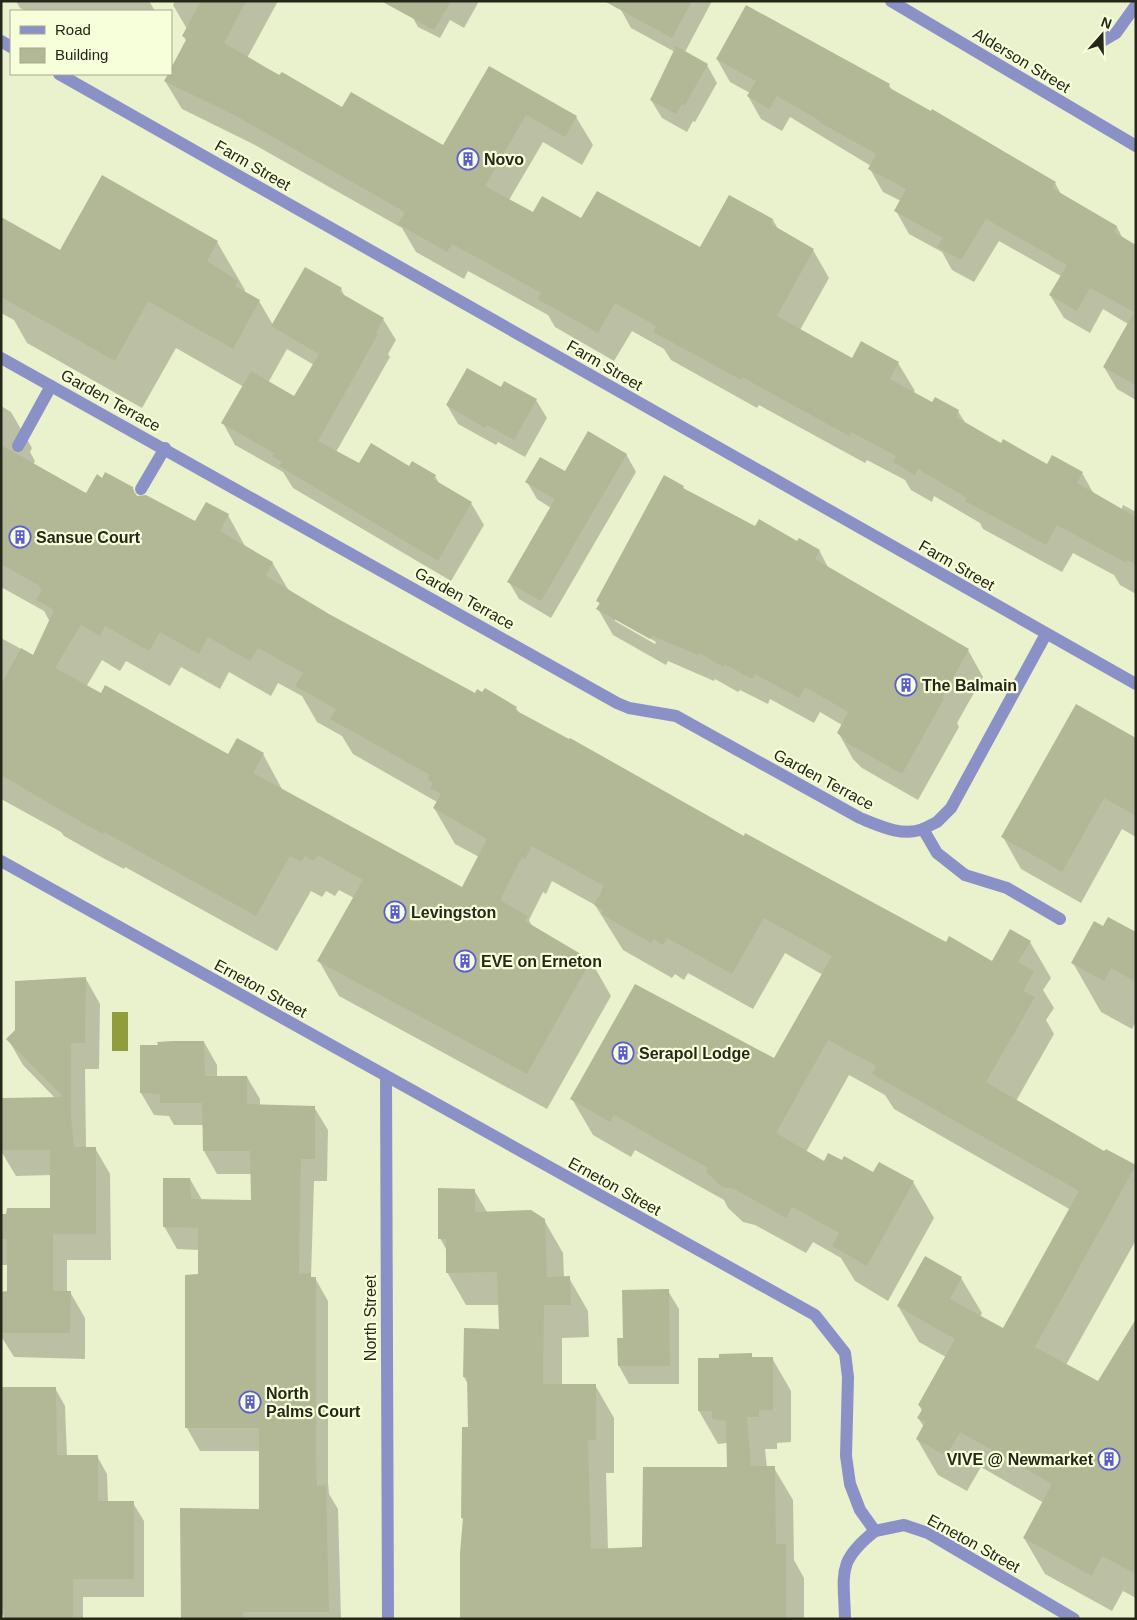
<svg xmlns="http://www.w3.org/2000/svg" width="1137" height="1620" viewBox="0 0 1137 1620" font-family="Helvetica,sans-serif">
	<style>
		.water { fill: #919c3c }
		.shadow { fill: #0003; fill-rule: evenodd }
		.building { fill: #b2b896; fill-rule: evenodd }
		.lines { fill: none; stroke-linecap: round; stroke-linejoin: round }
		.service { stroke: #8a91c7; stroke-width: 12 }
		.minor { stroke: #8a91c7; stroke-width: 12 }
		.tertiary { stroke: #8a91c7; stroke-width: 12 }
		.labels { text-anchor: middle; stroke-width: 4.5; stroke-linejoin: round; paint-order: stroke }
		.street-label { font-size: 16px; fill: #25271a; stroke: #f7feda }
		.poi-label { font-size: 16px; font-weight: bold; fill: #25271a; stroke: #f7feda; text-anchor: start }
	</style>
	<rect width="100%" height="100%" fill="#eaf1cd"/>
	<rect class="water" x="112" y="1012" width="16" height="39"/>
	<g class="shadow">
		<path d="M16 1H149L155 11H26L20 8Z"/>
		<path d="M175 1H278L247 58 343 109 444 147 490 67 576 117 593 145 582 165 543 142 509 200 534 214 582 219 701 249 750 207 773 220 778 229 813 250 829 278 800 330 852 359 898 363 915 391 913 393 932 404 958 411 966 424 1001 444 1048 465 1082 473 1094 494 1121 510 1123 505 1136 512V594L1120 585 1114 575 1073 553 1062 572 983 529 980 523 934 496 932 502 911 490 905 480 867 460 865 463 759 405 757 408 671 360 664 349 632 331 614 361 555 327 548 315 468 271 464 279 416 252 402 228 253 144 182 109 165 81 187 42 183 36 187 29 173 5Z"/>
		<path d="M422 1H477L478 3 464 28 450 20 440 38 418 27 413 18Z"/>
		<path d="M626 1H712L685 52 707 65 717 83 695 122 693 121 687 132 662 118 651 100 675 52 631 28 621 10Z"/>
		<path d="M717 59 889 85 892 91 1055 183 1062 196 1117 227 1123 239 1136 246V400L1117 389 1104 367 1128 324 1103 309 1090 333 1064 318 1050 295 1061 276 999 241 974 282 952 270 942 252 909 234 896 211 901 201 883 192 870 169 871 166 790 117 782 131 761 119 748 96 750 93 730 82Z"/>
		<path d="M103 177 217 242 245 290 244 292 259 301 273 325 341 289 345 297 383 319 396 340 388 354 390 357 336 452 360 464 410 468 435 476 440 485 471 503 484 525 451 581 293 488 283 472 235 445 223 423 244 387 176 348 142 408 27 343 14 320 1 313V218L61 251ZM287 349 314 365 295 398 268 383Z"/>
		<path d="M502 388 536 400 547 418 525 457 498 442 496 445 458 424 447 405Z"/>
		<path d="M1 406 11 412 32 448 30 452 35 461 33 465 87 495 103 479 132 488 138 497 195 523 228 515 246 548 272 562 289 591 328 615 476 694 516 708 520 714 744 837 946 944 992 962 1030 942 1051 978 1043 990 1054 1008 1046 1020 1054 1034 1016 1101 1105 1153 1106 1150 1136 1166V1240L1066 1365 1099 1383 1136 1343V1598L1123 1591 1112 1611 1045 1574 1024 1538 1044 1503 981 1467 967 1491 938 1475 917 1439 924 1427 918 1418 922 1411 919 1405 946 1357 919 1342 898 1306 961 1278 982 1313 980 1317 1003 1329 1071 1210 894 1109 885 1095 849 1075 806 1152 824 1163 913 1182 934 1218 888 1301 855 1281 841 1258 813 1242 806 1253 755 1225 743 1222 728 1208 724 1200 635 1150 631 1157 593 1135 572 1099 775 1060 823 975 785 953 753 1009 688 973 684 980 675 974 672 978 623 950 595 905 552 881 546 894 543 892 529 920 533 928 591 961 611 996 547 1109 339 996 319 961 354 898 339 890 335 896 326 891 322 897 311 891 277 951 125 867 124 869 103 858 64 836 61 832 1 799V638L34 656 50 622 44 611 1 587ZM102 660 120 671 126 661 170 686 181 667 220 689 229 672 271 696 278 683 302 696 317 722 342 736 353 754 437 802 434 808 455 844 479 857 462 889 283 791 263 754 228 756 86 687Z"/>
		<path d="M626 454 636 472 551 618 519 599 509 582 551 508 537 499 527 482Z"/>
		<path d="M683 487 685 490 756 528 819 550 829 569 968 650 983 677 957 723 959 727 918 800 862 768 853 759 838 732 842 725 820 712 814 723 770 699 768 704 740 690 738 692 715 679 714 681 668 661 666 665 613 635 598 609 600 605 598 600ZM615 618 656 642 655 644 615 621Z"/>
		<path d="M1136 740V837L1122 829 1081 903 1021 869 1003 837Z"/>
		<path d="M1103 928 1136 933V1021L1132 1029 1101 1012 1073 963Z"/>
		<path d="M86 979 100 1004 99 1069H85L86 1148H95L110 1174 111 1260H67V1292H70L85 1318V1359L14 1357 1 1336V1293L8 1292V1265H1V1216L52 1209V1175L16 1176 1 1151V1099L55 1098 23 1065 8 1039Z"/>
		<path d="M204 1042 217 1065V1077H247L260 1099V1106L314 1107 328 1130 327 1181H314L311 1277 315 1278 328 1301V1483L329 1494 338 1509 341 1619H182L261 1510 260 1451H200L187 1428 186 1276 200 1275 199 1250 177 1249 164 1226 190 1179 202 1200 252 1202V1174H217L204 1151V1125H174L169 1116 154 1115 141 1093Z"/>
		<path d="M474 1190 487 1212 544 1220 563 1253 564 1278H569L588 1311 589 1337 562 1338V1385H595L614 1418V1473H606L608 1550 643 1548 728 1468 727 1443 718 1444 699 1411 720 1359 751 1355 753 1358H772L791 1391V1442L777 1443V1449H765L767 1468H774L793 1500 794 1560 804 1578V1619H464V1521L462 1518 469 1429 468 1384 464 1377 466 1330H500L499 1305H466L447 1272V1251L440 1238Z"/>
		<path d="M668 1291 679 1309V1384H629L619 1366 624 1339Z"/>
		<path d="M1 1388H55L65 1406 67 1456H97L107 1474 108 1502 133 1503 144 1521V1597H83V1619H5L1 1612Z"/>
	</g>
	<g class="building">
		<path d="M201 1H246L224 43 279 75 282 72 342 107 351 92 443 145 489 66 577 116 565 137 526 115 485 186 533 212 542 196 581 218 597 191 700 247 729 195 773 219 771 224 814 249 777 316 852 358 861 341 899 362 890 379 932 402 935 397 959 410 956 417 1001 443 1003 439 1047 464 1052 455 1083 472 1077 483 1136 517V564L1127 560 1126 563 1057 525 1046 545 965 501 967 498 918 469 915 475 893 462 896 456 851 432 849 436 742 377 741 380 653 332 656 326 615 303 598 333 537 299 541 293 452 244 447 252 398 224 405 212 236 116 164 81 168 74H171V68L187 38 182 36Z"/>
		<path d="M381 1H451L434 30Z"/>
		<path d="M604 1H692L672 38Z"/>
		<path d="M746 5 890 84 888 87 931 111 932 109 1056 182 1052 188 1117 226 1114 232 1136 245V385L1103 367 1134 312 1090 288 1077 311 1049 295 1067 265 986 219 961 260 937 247 943 238 894 211 906 189 868 169 876 154 819 122 820 121 777 96 769 109 747 96 756 81 716 59Z"/>
		<path d="M676 46 708 64 685 105 682 104 676 114 650 100Z"/>
		<path d="M102 175 218 241 207 261 238 281 235 286 260 300 233 349 148 301 115 361 1 297V217L60 250Z"/>
		<path d="M305 267 342 288 339 292 384 318 376 333 378 334 318 441 359 463 371 443 409 466 412 461 436 475 433 479 472 502 438 561 279 466 282 462 272 456 274 453 221 423 251 371 294 396 319 354 271 326Z"/>
		<path d="M467 368 501 387 504 381 537 399 514 440 487 425 485 428 446 405Z"/>
		<path d="M588 431 627 454 541 601 507 582 555 499 525 482 540 457 565 471Z"/>
		<path d="M1 445 86 493 97 474 102 478 105 472 133 487 134 493 137 496 146 495 195 521 206 502 229 514 220 531 273 562 266 576 329 614 475 693 477 689 482 692 485 688 517 707 515 710 569 739 570 738 744 836 745 833 946 942 949 936 992 961 1010 929 1031 941 1018 962 1034 971 1023 991 1035 997 986 1082 1104 1151 1106 1149 1136 1165 1035 1347 1098 1381 1136 1319V1574L1102 1556 1092 1576 1023 1538 1052 1484 960 1432 946 1456 916 1439 925 1422 917 1418 923 1408 918 1405 955 1339 897 1306 925 1256 962 1277 950 1299 1003 1328 1079 1191 872 1074 876 1066 828 1040 776 1133 824 1161 828 1153 842 1160 844 1156 873 1172 879 1162 914 1181 867 1266 832 1246 839 1233 792 1207 786 1218 734 1189 722 1187 706 1172 708 1168 614 1115 610 1122 570 1099 635 984 774 1058 832 956 764 918 732 974 667 938 663 945 654 939 651 943 601 914 603 910 594 905 604 886 532 846 525 859 522 857 500 900 528 916 525 921 591 960 527 1074 317 961 363 880 318 855 314 861 305 856 301 862 290 856 256 916 104 832 103 834 81 822 1 775V685L21 648 33 655 54 610 36 600 42 590 39 588 40 586 1 564ZM81 625 100 636 105 626 149 651 160 632 199 654 208 637 250 661 258 648 303 673 295 686 336 709 330 719 430 775 427 780 433 783 430 788 441 794 433 808 487 839 462 887 253 773 264 753 237 738 228 754 105 685 101 693 55 668Z"/>
		<path d="M664 475 684 486 683 488 755 526 759 519 797 541 799 538 820 550 815 559 969 649 942 698 944 699 902 774 845 742 846 740 837 733 848 712 805 687 799 698 755 674 752 679 724 664 723 667 700 653 698 655 652 636 650 639 596 609 600 603 596 601Z"/>
		<path d="M1076 704 1136 738V816L1104 798 1062 872 1001 837Z"/>
		<path d="M1108 917 1136 932V982L1111 968 1104 981 1071 963 1094 921 1103 926Z"/>
		<path d="M86 977 85 1043H71V1115L74 1147H96V1234H53V1291H71L70 1333H5L1 1332V1292L7 1291V1239H1V1214H6L7 1208H50V1150H1V1098L63 1097 6 1039 15 1030V981Z"/>
		<path d="M173 1041H204L205 1076H247V1104L315 1106V1159H301L299 1274 311 1273V1277H316V1459L317 1486 326 1485 329 1612H243V1619H181L180 1508 259 1509V1428H185V1275L198 1274V1228L163 1227V1178H190L191 1199 251 1200 250 1151H203L202 1103H160V1094L140 1093V1045H158L157 1042Z"/>
		<path d="M438 1188 475 1189V1212L531 1210 545 1219 547 1277 570 1276 571 1305H544L543 1384H596V1440H588L591 1549 642 1547 643 1467H727L726 1421 712 1419V1411H698V1358H719V1354L752 1353V1357H773V1410H759V1417H747L751 1466H775L776 1544H786V1619H460V1553L463 1518H461L462 1427H468L467 1377H463L464 1328 499 1329 497 1272 446 1273V1239H438Z"/>
		<path d="M669 1289 670 1366H618L617 1338H623L622 1290Z"/>
		<path d="M1 1387H56L57 1455H98V1501H134V1579H73V1619H4V1608H1Z"/>
	</g>
	<g class="lines">
		<g class="service">
			<path d="M1104 40 1116 33 1136 5"/>
			<path d="M18 446 51 386"/>
			<path d="M141 489 165 448"/>
			<path d="M965 875 1007 888 1060 919"/>
		</g>
		<g class="minor">
			<path d="M1 41 11 47"/>
			<path d="M59 74 1136 684"/>
			<path d="M1 358 617 703 629 708 676 716 860 818C880 826 902 837 923 829L937 853 965 875"/>
			<path d="M923 829 937 822 951 808 1046 634"/>
			<path d="M1 861 815 1315 845 1353 848 1377 846 1456 850 1484 860 1510 875 1531 904 1525 928 1533 1074 1619"/>
			<path d="M386 1077 388 1619"/>
			<path d="M845 1619C844 1573 836 1562 875 1531"/>
		</g>
		<path class="tertiary" d="M891 1 1136 146"/>
	</g>
	<defs>
		<g id="building-ring" transform="scale(1.125)"><circle r="9.5" fill="#f7feda" stroke="#5b5bd2" stroke-width="1.5"/><path d="M-4-6H4V6H1V3H-1V6H-4ZM-2.5-4.3h1.7v1.8h-1.7ZM.8-4.3h1.7v1.8H.8ZM-2.5-1h1.7V.8h-1.7ZM.8-1h1.7V.8H.8Z" fill="#5b5bd2"/></g>
	</defs>
	<g fill-rule="evenodd">
		<use href="#building-ring" x="468" y="159"/>
		<use href="#building-ring" x="20" y="537"/>
		<use href="#building-ring" x="906" y="685"/>
		<use href="#building-ring" x="395" y="912"/>
		<use href="#building-ring" x="465" y="961"/>
		<use href="#building-ring" x="623" y="1053"/>
		<use href="#building-ring" x="250" y="1402"/>
		<use href="#building-ring" x="1109" y="1459"/>
	</g>
	<g class="labels">
		<g class="street-label">
			<text transform="translate(1022 60) rotate(31)" y="6">Alderson Street</text>
			<text transform="translate(253 165) rotate(30)" y="6">Farm Street</text>
			<text transform="translate(605 365) rotate(30)" y="6">Farm Street</text>
			<text transform="translate(111 400) rotate(29)" y="6">Garden Terrace</text>
			<text transform="translate(957 565) rotate(30)" y="6">Farm Street</text>
			<text transform="translate(465 598) rotate(29)" y="6">Garden Terrace</text>
			<text transform="translate(824 779) rotate(28)" y="6">Garden Terrace</text>
			<text transform="translate(261 988) rotate(29)" y="6">Erneton Street</text>
			<text transform="translate(615 1186) rotate(29)" y="6">Erneton Street</text>
			<text transform="translate(370 1318) rotate(-90)" y="6">North Street</text>
			<text transform="translate(974 1543) rotate(29)" y="6">Erneton Street</text>
		</g>
		<g class="poi-label">
			<text x="484" y="165">Novo</text>
			<text x="36" y="543">Sansue Court</text>
			<text x="922" y="691">The Balmain</text>
			<text x="411" y="918">Levingston</text>
			<text x="481" y="967">EVE on Erneton</text>
			<text x="639" y="1059">Serapol Lodge</text>
			<text x="266" y="1399">North<tspan x="266" dy="18">Palms Court</tspan></text>
			<text x="1093" y="1465" text-anchor="end">VIVE @ Newmarket</text>
		</g>
	</g>
	<rect width="1137" height="1620" fill="none" stroke="#25271a" stroke-width="5"/>
	<rect x="10" y="10" width="162" height="65" fill="#f7feda" stroke="#a3a88d"/>
	<rect x="20" y="26" width="25" height="8" fill="#8a91c7" stroke="#a3a88d"/>
	<text x="55" y="35" font-size="15" fill="#25271a">Road</text>
	<rect x="20" y="48" width="25" height="15" fill="#b2b896" stroke="#a3a88d"/>
	<text x="55" y="60" font-size="15" fill="#25271a">Building</text>
	<g transform="translate(1102 35) rotate(20)" stroke="#f7feda" stroke-width="4" paint-order="stroke">
	<path d="M0-4L9 19L0 12L-9 19Z" fill="#25271a"/>
	<text y="-8" font-size="14" font-weight="bold" text-anchor="middle" fill="#25271a">N</text>
	</g>
</svg>
